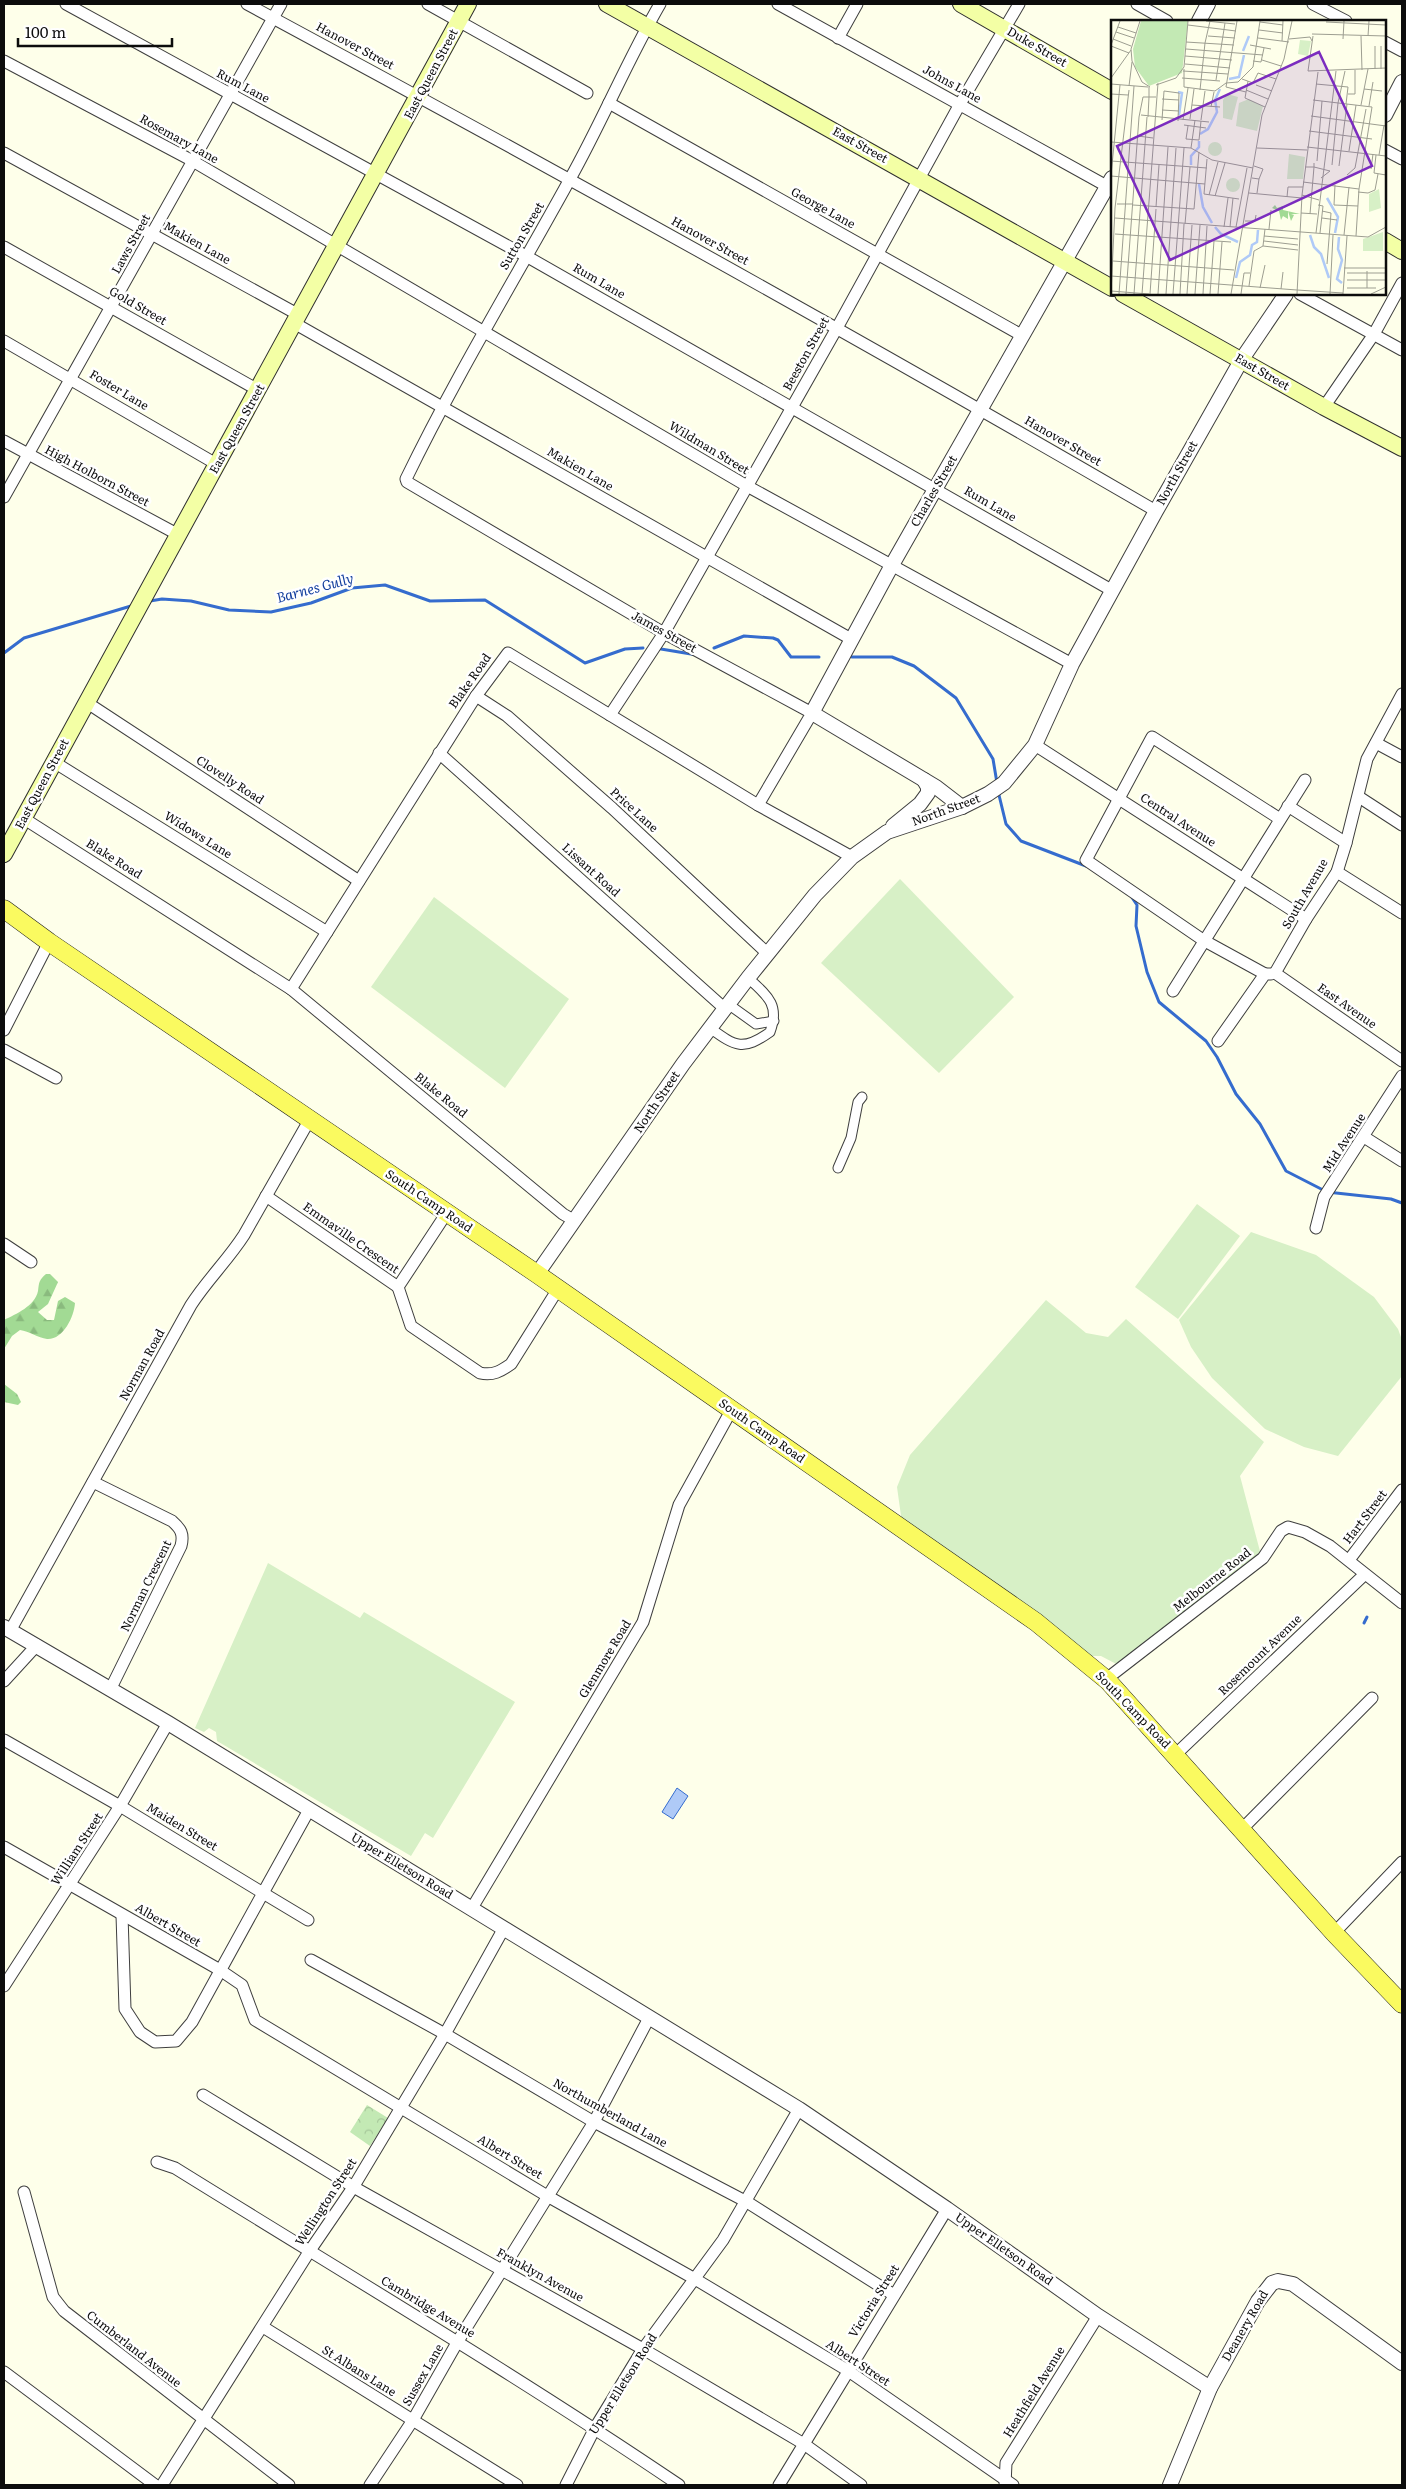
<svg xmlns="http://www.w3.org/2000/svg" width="1406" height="2489" viewBox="0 0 1406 2489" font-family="Literata,serif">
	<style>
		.forest { fill: url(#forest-firs) }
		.park { fill: url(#park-crowns) }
		.pitch { fill: #d7f0c6 }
		.water { fill: #afcaf7; stroke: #356cce }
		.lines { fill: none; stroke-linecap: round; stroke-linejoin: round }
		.stream { stroke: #356cce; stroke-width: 3 }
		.pedestrian-casing { stroke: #3f3f3f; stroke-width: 11 }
		.minor-casing { stroke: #3f3f3f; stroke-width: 13 }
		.tertiary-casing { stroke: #3f3f3f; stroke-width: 16 }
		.secondary-casing { stroke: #2e2e2e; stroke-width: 18 }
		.primary-casing { stroke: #1d1d1d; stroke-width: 19 }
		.pedestrian { stroke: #fff; stroke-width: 9 }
		.minor { stroke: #fff; stroke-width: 11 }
		.tertiary { stroke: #fff; stroke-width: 14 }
		.secondary { stroke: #f3ffa5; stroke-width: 16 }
		.primary { stroke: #fafa60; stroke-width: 18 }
		.labels { text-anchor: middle; stroke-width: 5; stroke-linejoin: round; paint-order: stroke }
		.street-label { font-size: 12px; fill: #0c0c0c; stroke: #fff }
		.water-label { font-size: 14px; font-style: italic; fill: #15409e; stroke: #fff }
		.inset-river { fill: none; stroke: #afcaf7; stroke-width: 2.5 }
		.inset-road { fill: none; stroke: #9d9e91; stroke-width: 1 }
		.view { fill: #7b2cbf; fill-opacity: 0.15; stroke: #7b2cbf; stroke-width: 2.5 }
		.inset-edge { fill: none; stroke: #0c0c0c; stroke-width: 2.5 }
	</style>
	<defs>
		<pattern id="forest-firs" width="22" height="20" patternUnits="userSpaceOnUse" patternTransform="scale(1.25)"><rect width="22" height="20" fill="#a2da94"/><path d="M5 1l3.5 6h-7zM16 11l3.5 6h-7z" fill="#8aba7e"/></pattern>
		<pattern id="park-crowns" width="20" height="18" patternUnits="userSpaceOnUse" patternTransform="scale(1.25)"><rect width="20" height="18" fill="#c3e9b4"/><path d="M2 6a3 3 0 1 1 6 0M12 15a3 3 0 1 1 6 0" fill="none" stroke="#a6c79a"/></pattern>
	</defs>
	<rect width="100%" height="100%" fill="#feffea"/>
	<g class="forest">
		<path d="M46 1274H50L58 1282 48 1304 38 1312 47 1320H54L58 1301 65 1297 75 1303C74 1317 63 1340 47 1339 38 1338 29 1331 20 1330L12 1336 4 1349V1320C16 1314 35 1306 38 1291 39 1282 39 1280 46 1274Z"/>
		<path d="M4 1384 17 1394 21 1402 18 1405 4 1402Z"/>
	</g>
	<path class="park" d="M367 2105 388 2118 370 2146 350 2132Z"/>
	<g class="pitch">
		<path d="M900 879 1014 997 939 1073 821 963Z"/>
		<path d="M434 897 569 999 505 1088 371 987Z"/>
		<path d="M1197 1204 1240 1236 1178 1319 1135 1287Z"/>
		<path d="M1251 1232 1316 1255 1374 1297 1398 1329 1402 1340V1376L1338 1456 1304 1447 1265 1429 1212 1378 1191 1347 1179 1320Z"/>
		<path d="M1046 1300 1086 1333 1108 1337 1126 1319 1264 1442 1240 1476 1261 1555 1122 1667 1101 1656H1087L902 1523 897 1487 910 1455Z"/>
		<path d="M268 1563 360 1618 364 1612 515 1702 433 1838 425 1833 411 1856 217 1741 216 1732 209 1728 204 1732 195 1728Z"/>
	</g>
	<path class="water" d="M677 1788 688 1796 673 1819 662 1812Z"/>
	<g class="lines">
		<g class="stream">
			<path d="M150 601 162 599 191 601 229 610 271 612 311 603 352 588 385 585 430 601 485 600 585 663 625 649 643 648"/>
			<path d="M714 648 744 636 773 638 778 640 791 657H819"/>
			<path d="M661 649 697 655"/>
			<path d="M4 653 24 638 131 606"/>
			<path d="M852 657H892L914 666 956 698 993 759 997 783"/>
			<path d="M998 791 1006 824 1021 841 1086 866"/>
			<path d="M1131 896 1137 905 1136 926 1147 972 1159 1002 1206 1041 1217 1057 1236 1094 1260 1124 1286 1171 1327 1192 1391 1199 1402 1203"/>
			<path d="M1364 1623 1367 1617"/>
		</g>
		<g class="pedestrian-casing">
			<g id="pedestrian">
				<path d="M728 1004 756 1024 774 1021"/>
				<path d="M710 1028C736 1047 743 1051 770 1032 780 1005 768 996 748 978"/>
				<path d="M838 1168 851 1138 858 1102 862 1097"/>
			</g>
		</g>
		<g class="minor-casing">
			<g id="minor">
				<path d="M66 4 526 256 1113 591"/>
				<path d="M247 4C552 168 856 337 1156 511"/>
				<path d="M428 4 587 93"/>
				<path d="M660 4C627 61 602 122 570 179 515 279 456 376 406 479L407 482 664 633 812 713 758 805"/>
				<path d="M778 4 1112 189"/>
				<path d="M1137 4 1167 21"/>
				<path d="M1313 4 1346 21"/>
				<path d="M838 38 857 4"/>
				<path d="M1385 42 1402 51"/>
				<path d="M4 61 191 160 747 486 1072 664"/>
				<path d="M609 103 1023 336"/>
				<path d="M1385 150 1402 159"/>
				<path d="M4 153 299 315"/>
				<path d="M4 247 258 390"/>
				<path d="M1300 294 1402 350"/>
				<path d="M294 323 851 639"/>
				<path d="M4 341 218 465"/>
				<path d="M1324 407 1374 334 1402 283"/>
				<path d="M4 441 177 534"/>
				<path d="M4 497 281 4"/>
				<path d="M476 696 507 716 612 808 767 953"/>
				<path d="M86 702 359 881"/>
				<path d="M610 715 664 633 837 328 960 104 1019 4"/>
				<path d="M1376 743 1402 757"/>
				<path d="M1035 745 1306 919"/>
				<path d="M439 753 724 1008"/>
				<path d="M54 762 327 932"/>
				<path d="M1359 797 1402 825"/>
				<path d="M1288 806 1346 843"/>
				<path d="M23 818 291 989 563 1214 575 1221"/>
				<path d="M1337 872 1402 913"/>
				<path d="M1275 973 1306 919 1337 872 1346 843 1367 759 1402 694"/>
				<path d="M1275 973 1402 1061"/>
				<path d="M1265 974 1203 940 1086 860 1152 737 1280 819"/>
				<path d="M291 989 476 696 508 653 758 805 852 857"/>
				<path d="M1173 991 1305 780"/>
				<path d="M4 1030 49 942"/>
				<path d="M1218 1041 1265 974H1271"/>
				<path d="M4 1050 56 1078"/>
				<path d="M1364 1137 1402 1161"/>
				<path d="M266 1196 398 1287 446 1214"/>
				<path d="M1316 1228 1324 1197 1402 1076"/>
				<path d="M4 1244 31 1262"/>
				<path d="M398 1287 411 1326 480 1373C493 1376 501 1371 511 1364L558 1289"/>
				<path d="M93 1482 172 1521C181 1529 184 1534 181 1546L110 1690"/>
				<path d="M1349 1560 1402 1490"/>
				<path d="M10 1631 191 1305C207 1280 228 1260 244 1235L310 1119"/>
				<path d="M4 1681 37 1645"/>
				<path d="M1108 1681 1109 1677 1263 1558 1281 1531 1288 1527 1305 1532 1330 1546 1402 1603"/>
				<path d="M4 1740 120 1806 263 1893 309 1810"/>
				<path d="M1175 1755 1364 1575"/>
				<path d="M1241 1830 1372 1698"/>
				<path d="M4 1847 220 1970 242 1985 255 2020 549 2197 695 2279 847 2370 1013 2485"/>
				<path d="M472 1908 643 1622 679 1505 732 1409"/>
				<path d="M122 1915 125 2009 140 2032 155 2042 176 2041 192 2022 263 1893 308 1920"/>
				<path d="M1334 1933 1402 1862"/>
				<path d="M311 1960 445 2034 594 2122 747 2202 894 2295"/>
				<path d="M4 1986 120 1806 168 1723"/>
				<path d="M203 2095 357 2189 643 2349 804 2444 861 2485"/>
				<path d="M157 2162 175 2168C344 2273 515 2374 679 2485"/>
				<path d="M24 2192 53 2297 64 2311 289 2485"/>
				<path d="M263 2327 517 2485"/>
				<path d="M4 2372 155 2485"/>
				<path d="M162 2485 309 2252 354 2186 445 2034 504 1928"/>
				<path d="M370 2485 413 2420 458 2341 594 2122 649 2018"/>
				<path d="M566 2485 595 2428 643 2349 723 2240 799 2109"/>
				<path d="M779 2485 947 2209"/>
				<path d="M1005 2485 1006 2463 1098 2316"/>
			</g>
		</g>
		<g class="tertiary-casing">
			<g id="tertiary">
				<path d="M1199 21 1208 4"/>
				<path d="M1385 115 1402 82"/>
				<path d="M962 807 936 787 812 713 892 565 1112 178"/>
				<path d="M893 826 920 804 928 793V787L924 780"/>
				<path d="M537 1274 683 1064 748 978 815 895 852 857 887 832 962 807 988 794 1004 783 1035 745 1072 664 1156 511 1242 359 1286 294"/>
				<path d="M4 1627 168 1723 799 2109 947 2209 1098 2316 1210 2388"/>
				<path d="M1170 2485 1210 2388 1258 2301 1272 2283 1278 2281 1293 2284 1402 2363"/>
			</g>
		</g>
		<g class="secondary-casing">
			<g id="secondary">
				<path d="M607 4 1112 288"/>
				<path d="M961 4 1112 91"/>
				<path d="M1385 241 1402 251"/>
				<path d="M1123 294 1324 407 1402 448"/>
				<path d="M4 854 468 4"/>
			</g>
		</g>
		<g class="primary-casing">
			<path id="primary" d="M4 909 49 942 537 1274 1036 1622 1108 1681 1334 1933 1402 2004"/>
		</g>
		<use href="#pedestrian" class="pedestrian"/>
		<use href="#minor" class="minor"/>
		<use href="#tertiary" class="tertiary"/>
		<use href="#secondary" class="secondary"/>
		<use href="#primary" class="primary"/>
	</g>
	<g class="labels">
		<g class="street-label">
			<text transform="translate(355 46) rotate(28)" y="4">Hanover Street</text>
			<text transform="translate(1037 47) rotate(30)" y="4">Duke Street</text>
			<text transform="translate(431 74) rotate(-62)" y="4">East Queen Street</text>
			<text transform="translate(952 84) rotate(29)" y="4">Johns Lane</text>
			<text transform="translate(243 86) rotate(28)" y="4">Rum Lane</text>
			<text transform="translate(179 139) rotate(29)" y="4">Rosemary Lane</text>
			<text transform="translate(860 145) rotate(29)" y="4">East Street</text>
			<text transform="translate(823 208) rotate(29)" y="4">George Lane</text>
			<text transform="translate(522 236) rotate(-60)" y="4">Sutton Street</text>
			<text transform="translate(710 241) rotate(29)" y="4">Hanover Street</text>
			<text transform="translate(197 243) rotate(29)" y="4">Makien Lane</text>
			<text transform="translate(131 244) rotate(-61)" y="4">Laws Street</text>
			<text transform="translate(599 281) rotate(30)" y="4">Rum Lane</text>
			<text transform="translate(138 306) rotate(30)" y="4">Gold Street</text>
			<text transform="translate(806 354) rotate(-61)" y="4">Beeston Street</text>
			<text transform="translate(1262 372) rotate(30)" y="4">East Street</text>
			<text transform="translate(119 390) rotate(31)" y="4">Foster Lane</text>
			<text transform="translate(237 429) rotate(-61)" y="4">East Queen Street</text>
			<text transform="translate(1063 441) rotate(30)" y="4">Hanover Street</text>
			<text transform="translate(709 448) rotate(31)" y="4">Wildman Street</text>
			<text transform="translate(580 469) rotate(30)" y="4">Makien Lane</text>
			<text transform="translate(1177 473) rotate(-61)" y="4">North Street</text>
			<text transform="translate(97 476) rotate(28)" y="4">High Holborn Street</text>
			<text transform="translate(934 491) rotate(-60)" y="4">Charles Street</text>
			<text transform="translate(990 504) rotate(30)" y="4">Rum Lane</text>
			<text transform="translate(664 632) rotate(29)" y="4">James Street</text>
			<text transform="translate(470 681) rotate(-55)" y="4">Blake Road</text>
			<text transform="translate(230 780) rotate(33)" y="4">Clovelly Road</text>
			<text transform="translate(42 784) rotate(-62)" y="4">East Queen Street</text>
			<text transform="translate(634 810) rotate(42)" y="4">Price Lane</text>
			<text transform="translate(946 810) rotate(-20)" y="4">North Street</text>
			<text transform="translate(1178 820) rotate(33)" y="4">Central Avenue</text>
			<text transform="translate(198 835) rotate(32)" y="4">Widows Lane</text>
			<text transform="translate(114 859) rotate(32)" y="4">Blake Road</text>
			<text transform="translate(591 870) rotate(42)" y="4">Lissant Road</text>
			<text transform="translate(1305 894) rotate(-60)" y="4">South Avenue</text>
			<text transform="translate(1347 1006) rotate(35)" y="4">East Avenue</text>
			<text transform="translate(441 1095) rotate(39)" y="4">Blake Road</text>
			<text transform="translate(657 1102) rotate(-56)" y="4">North Street</text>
			<text transform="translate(1344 1143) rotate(-57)" y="4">Mid Avenue</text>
			<text transform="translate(429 1201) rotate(34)" y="4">South Camp Road</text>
			<text transform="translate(351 1238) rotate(35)" y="4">Emmaville Crescent</text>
			<text transform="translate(142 1365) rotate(-61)" y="4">Norman Road</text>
			<text transform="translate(762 1431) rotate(35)" y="4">South Camp Road</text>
			<text transform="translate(1365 1517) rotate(-53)" y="4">Hart Street</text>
			<text transform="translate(1212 1580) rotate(-38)" y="4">Melbourne Road</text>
			<text transform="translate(146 1586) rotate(-64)" y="4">Norman Crescent</text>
			<text transform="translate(1260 1655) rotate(-44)" y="4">Rosemount Avenue</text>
			<text transform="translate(605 1659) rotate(-59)" y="4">Glenmore Road</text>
			<text transform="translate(1133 1710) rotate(46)" y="4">South Camp Road</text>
			<text transform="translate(182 1827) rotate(31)" y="4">Maiden Street</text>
			<text transform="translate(77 1849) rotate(-57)" y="4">William Street</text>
			<text transform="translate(402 1866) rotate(31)" y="4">Upper Elletson Road</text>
			<text transform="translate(168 1925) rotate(30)" y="4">Albert Street</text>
			<text transform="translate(610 2113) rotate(29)" y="4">Northumberland Lane</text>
			<text transform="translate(510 2157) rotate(31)" y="4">Albert Street</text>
			<text transform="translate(326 2202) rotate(-57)" y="4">Wellington Street</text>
			<text transform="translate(1004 2249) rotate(35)" y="4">Upper Elletson Road</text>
			<text transform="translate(540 2275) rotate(29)" y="4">Franklyn Avenue</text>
			<text transform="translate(874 2301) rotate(-58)" y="4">Victoria Street</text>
			<text transform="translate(428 2307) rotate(31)" y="4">Cambridge Avenue</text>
			<text transform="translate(1245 2326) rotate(-60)" y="4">Deanery Road</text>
			<text transform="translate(134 2349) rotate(38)" y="4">Cumberland Avenue</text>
			<text transform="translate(858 2363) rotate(33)" y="4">Albert Street</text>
			<text transform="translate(359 2371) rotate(32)" y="4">St Albans Lane</text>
			<text transform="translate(423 2375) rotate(-60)" y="4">Sussex Lane</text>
			<text transform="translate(623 2384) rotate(-58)" y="4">Upper Elletson Road</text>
			<text transform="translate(1034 2392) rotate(-58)" y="4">Heathfield Avenue</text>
		</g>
		<g class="water-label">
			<text transform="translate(315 588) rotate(-15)" y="5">Barnes Gully</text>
		</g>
	</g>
	<g transform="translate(1111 20)">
		<rect width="275" height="275" fill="#feffea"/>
		<path d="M164 185 166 188 172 186V190L189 194H180L183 195 180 201 177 191V199L172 196 170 200 168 191 161 188Z" fill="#a2da94"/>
		<path d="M30 1H77L71 53 38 66 24 47 22 29Z" fill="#c3e9b4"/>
		<path d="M189 20 200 21 197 36 187 34ZM116 74 127 77 121 100 112 98V80ZM138 79 152 86 146 111 125 106 128 83ZM97 129a7 7 0 1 1 14 0a7 7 0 1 1-14 0ZM178 134 194 137 192 159H176ZM115 165a7 7 0 1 1 14 0a7 7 0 1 1-14 0ZM268 169 270 188 258 192V174ZM272 212V231H252V219Z" fill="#d7f0c6"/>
		<path class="inset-river" d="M132 31 138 16M118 59 128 57 133 35M67 72 71 73 68 95M89 114 97 109 106 92 104 80 109 69M80 145V136L88 127V121M88 164 92 187 101 203M216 178 227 197 224 213M104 207 110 214 127 222M199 215 203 227 210 234 218 258M228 217 227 229 231 240 226 259 231 263M125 258 129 242 139 235 141 225 146 222 147 210"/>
		<path class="inset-road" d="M29 1 20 29 21 41 31 62 39 67M95 1 124 4M126 1 115 67 135 72M149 2 172 5M215 2 275 5M77 5 125 11M7 7 25 13M148 10 172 13M5 12 23 18M201 14 275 16M97 16 124 18M202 16 197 51 275 48M250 16 251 50M257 16 258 1M147 18 178 22M2 19 20 26M178 19 199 17 201 21M232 19 233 1M171 21 172 1M75 22 123 25M94 23 99 1M0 25 9 1M139 25 160 29M0 26 18 33M270 26V49M75 29 152 35M74 36 121 40M151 40 170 46M142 41 150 42 153 28M74 44 119 48M73 49V67L104 71 115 63 127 62 142 47 149 1M264 49V26M72 51 117 54M0 58 20 30M71 58 109 61M131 59 142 63 147 53 165 59M105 60 114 3M137 61 134 78 154 87M0 64 37 67M205 64 237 67 235 84M45 65 65 58 73 47 77 1M145 65 161 71M18 66 21 42M253 69 271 71M89 70 94 23M135 70 157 79M0 74 17 75M237 74H244V50M51 79 68 80M202 80 261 87 248 169 245 216M81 85 109 87M250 85 257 49M258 86 262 62M100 87 103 72M51 90 68 91M30 95 98 102M200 96 275 106M37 97 38 77H45M79 99 83 69M51 100 53 71 68 73 67 101M72 100 77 68M90 100 94 71M73 105 95 108M77 106 75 119 88 120 90 101M198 111 261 119M27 116 42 118M0 122 80 128 101 140 142 148M196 127 275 136M80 128 84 100M146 128 196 130M238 131 245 85M265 135 263 153 275 155M268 135 273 105M96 139 93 174 128 179M0 141 96 148M206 141 211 81M203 143V147L219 151 210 158M221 145 227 83 234 51M143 146 152 149 148 159M228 146 236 84M194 147H203L199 194M260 149 262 134M0 155 9 65M236 155 244 148 255 89M0 156 94 164M141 158 148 159 146 173M192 162 248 169M224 165 223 185 247 186M247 172 257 173 264 170 267 154M138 173 191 178M98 175 107 142M191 175 208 180M104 176 114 143M176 177 177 167H192M6 184H22M22 185 83 189 88 132M207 185 212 186 209 213M45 187 48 145M211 191 220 193 216 244M190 193 206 194M4 198 257 217 275 207M211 198 226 200M134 201H144L145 195M74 204 79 147M113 207 117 178M119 207 122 178M125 207 136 148M158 209 160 190M205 213 225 51M4 214 120 222M233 215 238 167M153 216 187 219M153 221 187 225M152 226 187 230M152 226 154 209M2 241 123 250M233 248H275M256 251V268M236 253H275M0 256 186 270M236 260H275M138 266 143 231 152 226M149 268 154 245M236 268H265M170 269 172 252M186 270 232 273M0 271 38 274M0 274 4 188 18 70M8 274 23 66M15 274 28 97 32 77H38V67M23 274 36 97M31 274 47 63M39 274 45 189M47 274 57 127M55 274 65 128M62 274 73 128M69 274 73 204M76 274 81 205M84 274 89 205M92 274 96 206M99 274 103 221M107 274 111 222M120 274 151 95 173 39 181 1M130 274 133 253H139M186 274 191 175 207 52M219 274 222 215M232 274 236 216M260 274 275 267"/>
		<path class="view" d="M208 32 261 146 59 240 6 126Z"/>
		<rect width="275" height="275" class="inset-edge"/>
	</g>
	<rect width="1406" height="2489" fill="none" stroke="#0c0c0c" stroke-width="10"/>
	<path d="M18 38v8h154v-8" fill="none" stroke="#0c0c0c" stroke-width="2.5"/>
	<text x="25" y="38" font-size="15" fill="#0c0c0c" stroke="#ffffff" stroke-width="4" paint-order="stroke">100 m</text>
</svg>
